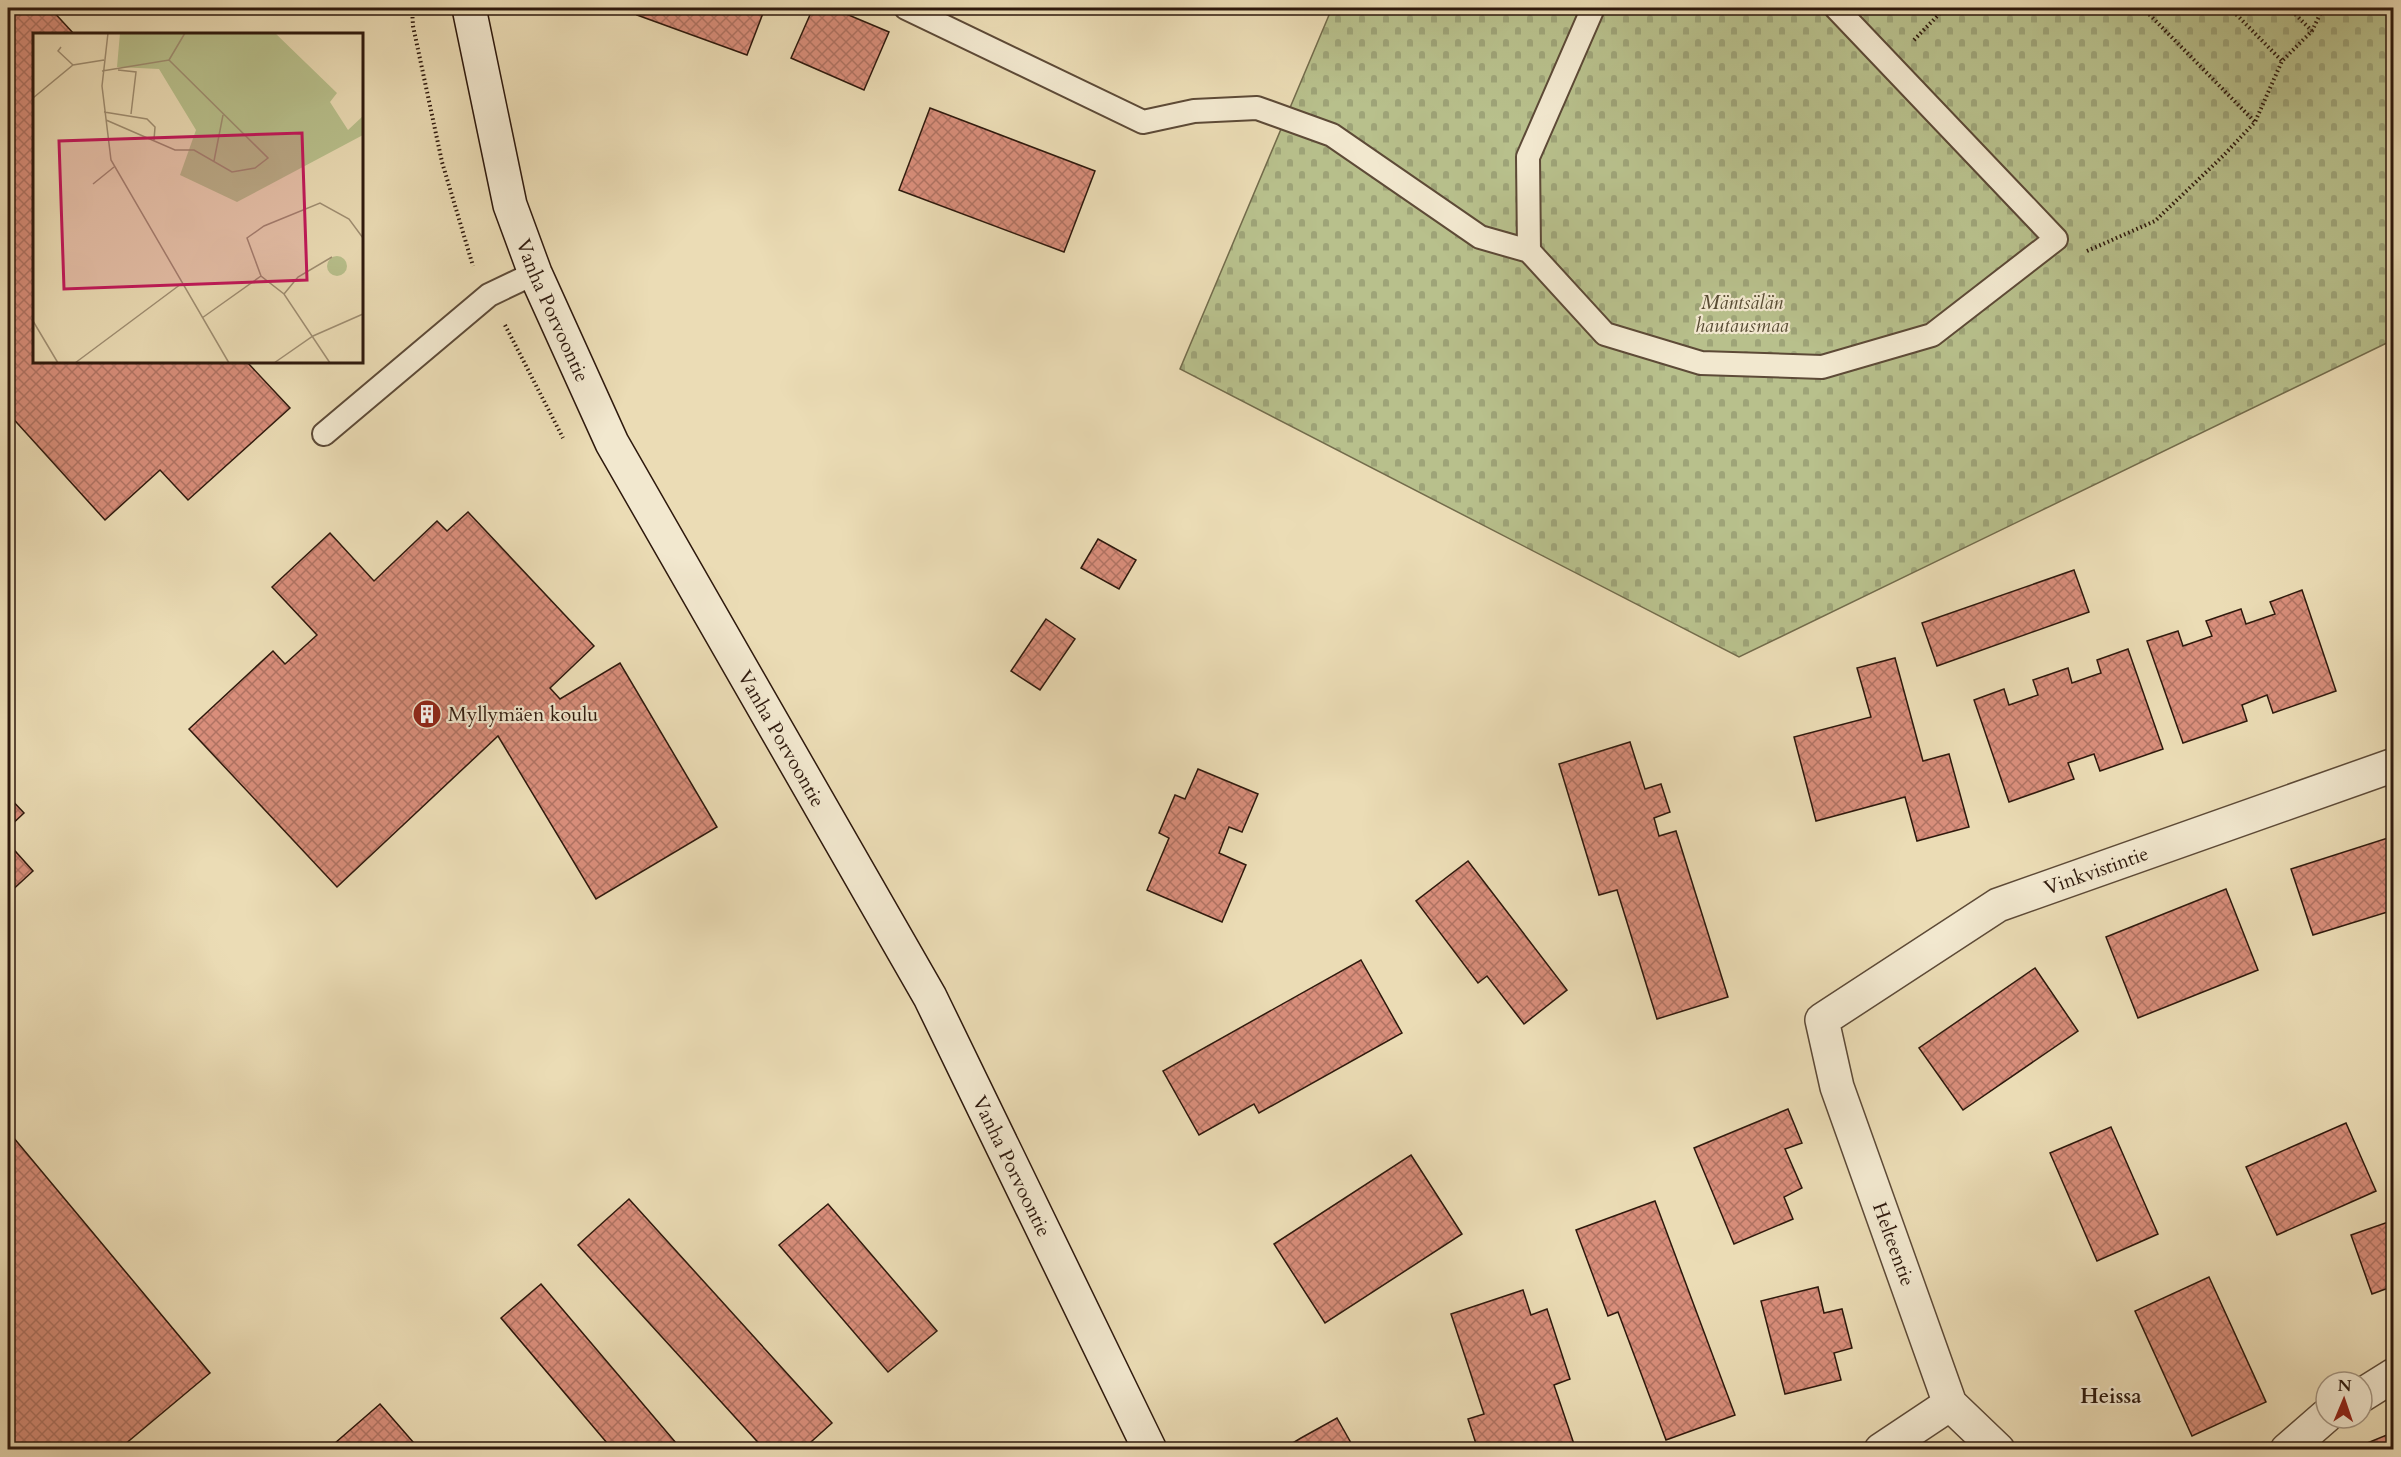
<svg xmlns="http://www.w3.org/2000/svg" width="2401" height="1457" viewBox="0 0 2401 1457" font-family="Cardo,serif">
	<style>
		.cemetery { fill: url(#cemetery-stones); stroke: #736c4c; stroke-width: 1.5 }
		.building { fill: url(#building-cross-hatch); stroke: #2e190d; stroke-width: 1.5 }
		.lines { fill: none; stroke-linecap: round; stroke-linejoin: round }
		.lane-casing { stroke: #5d4a37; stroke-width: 26 }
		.street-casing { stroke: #5d4a37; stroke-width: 36 }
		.secondary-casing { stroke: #2e190d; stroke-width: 36 }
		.path { stroke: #2e190d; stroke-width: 4; stroke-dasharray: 1.5 3; stroke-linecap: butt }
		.lane { stroke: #f2e8cf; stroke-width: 22 }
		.street { stroke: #f2e8cf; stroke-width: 33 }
		.secondary { stroke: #f2e8cf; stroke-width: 33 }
		.labels { text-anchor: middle; stroke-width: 4.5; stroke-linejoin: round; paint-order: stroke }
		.park-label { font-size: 20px; font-style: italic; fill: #574b33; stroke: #f2e8cf }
		.street-label { font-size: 20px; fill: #2e190d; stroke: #f2e8cf }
		.poi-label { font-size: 20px; fill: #2e190d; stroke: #f2e8cf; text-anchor: start }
		.neighbourhood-label { font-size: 21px; font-weight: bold; fill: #2e190d; stroke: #f2e8cf }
		.inset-road { fill: none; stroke: #9f8e72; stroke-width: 1.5 }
		.view { fill: #c2185b; fill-opacity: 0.15; stroke: #c2185b; stroke-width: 3 }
		.inset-edge { fill: none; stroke: #2e190d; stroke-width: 3 }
	</style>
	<defs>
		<pattern id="cemetery-stones" width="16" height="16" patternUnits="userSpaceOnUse" patternTransform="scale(1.5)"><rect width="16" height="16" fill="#b8c08c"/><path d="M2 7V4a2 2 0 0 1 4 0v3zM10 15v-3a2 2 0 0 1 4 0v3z" fill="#9ea478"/></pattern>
		<pattern id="building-cross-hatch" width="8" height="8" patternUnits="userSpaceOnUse" patternTransform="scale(1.5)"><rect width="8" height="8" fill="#d98e7b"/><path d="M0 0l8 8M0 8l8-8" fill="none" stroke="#b07363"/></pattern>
	</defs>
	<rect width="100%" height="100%" fill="#ebdcb5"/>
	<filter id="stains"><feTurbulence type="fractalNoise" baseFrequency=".00333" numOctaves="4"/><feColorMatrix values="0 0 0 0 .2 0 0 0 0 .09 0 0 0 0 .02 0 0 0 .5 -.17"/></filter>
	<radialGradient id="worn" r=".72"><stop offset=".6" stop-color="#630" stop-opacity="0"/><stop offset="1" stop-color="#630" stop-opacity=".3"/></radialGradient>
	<path class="cemetery" d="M1332 8H2393V340L1739 657 1180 369Z"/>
	<g class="building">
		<path d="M8 8H50L74 34H34V362H247L290 408 188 500 160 470 105 520 8 413Z"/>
		<path d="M640 8H765L747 55 637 15Z"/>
		<path d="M813 8H832L889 32 864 90 791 58Z"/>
		<path d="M930 108 1095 171 1064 252 899 190Z"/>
		<path d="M468 512 594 646 550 688 560 699 620 663 717 827 596 899 498 736 337 887 189 729 273 651 285 664 317 635 272 587 330 533 374 581 437 521 447 531Z"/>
		<path d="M1098 539 1136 560 1119 589 1081 568Z"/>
		<path d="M2074 570 2089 612 1937 666 1922 623Z"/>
		<path d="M2302 590 2336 691 2273 713 2267 695 2242 705 2247 721 2183 743 2147 641 2178 631 2183 646 2212 636 2206 621 2241 609 2246 624 2275 614 2270 602Z"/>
		<path d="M1046 619 1075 639 1040 690 1011 671Z"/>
		<path d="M2128 649 2163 749 2100 771 2094 754 2068 763 2074 779 2009 802 1974 700 2004 689 2009 705 2038 695 2033 680 2068 668 2072 683 2101 673 2097 660Z"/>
		<path d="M1895 658 1923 761 1949 754 1969 827 1917 841 1905 797 1816 821 1794 737 1871 717 1857 668Z"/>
		<path d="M1630 742 1645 789 1661 784 1670 812 1654 818 1659 836 1676 831 1728 997 1657 1019 1617 890 1599 895 1559 764Z"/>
		<path d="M1198 769 1258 794 1242 832 1229 827 1219 853 1246 865 1222 922 1147 890 1169 838 1159 833 1175 795 1185 799Z"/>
		<path d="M8 796 24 813 8 828Z"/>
		<path d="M2394 836V910L2313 935 2291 869Z"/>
		<path d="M8 843 33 871 8 894Z"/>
		<path d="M1468 861 1567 990 1524 1024 1487 976 1478 983 1416 901Z"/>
		<path d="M2226 889 2258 970 2138 1018 2106 937Z"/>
		<path d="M1361 960 1402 1033 1259 1113 1254 1104 1199 1135 1163 1071Z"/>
		<path d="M2035 968 2078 1031 1963 1110 1919 1048Z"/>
		<path d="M1788 1109 1802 1143 1785 1149 1802 1188 1784 1197 1793 1219 1734 1244 1694 1148Z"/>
		<path d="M2346 1123 2376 1191 2277 1235 2246 1167Z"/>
		<path d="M2111 1127 2158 1234 2097 1261 2050 1153Z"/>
		<path d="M8 1131 210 1373 118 1450H8Z"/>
		<path d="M1411 1155 1462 1234 1325 1323 1274 1244Z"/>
		<path d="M629 1199 832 1423 802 1450H765L578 1245Z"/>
		<path d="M1655 1201 1735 1415 1666 1440 1618 1312 1608 1316 1576 1230Z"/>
		<path d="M828 1204 937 1331 888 1372 779 1245Z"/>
		<path d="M2394 1220V1286L2372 1294 2351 1235Z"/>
		<path d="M2209 1277 2266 1402 2192 1436 2135 1311Z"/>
		<path d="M541 1284 682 1450H613L501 1318Z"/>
		<path d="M1818 1287 1824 1313 1842 1309 1852 1348 1834 1353 1841 1380 1785 1394 1761 1301Z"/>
		<path d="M1523 1290 1531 1315 1547 1309 1570 1379 1554 1385 1576 1450H1478L1468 1419 1484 1414 1451 1314Z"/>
		<path d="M380 1404 420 1450H327Z"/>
		<path d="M1337 1418 1355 1450H1281L1301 1438Z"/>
		<path d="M2394 1432V1450H2350Z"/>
	</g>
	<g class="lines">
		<g class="lane-casing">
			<g id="lane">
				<path d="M906 8 1143 122 1194 111 1257 108 1332 135 1480 237 1529 251 1605 334 1701 363 1822 367 1932 335 2056 239 1836 8"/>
				<path d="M1529 251 1528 157 1593 8"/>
				<path d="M324 434 489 295 535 273"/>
			</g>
		</g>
		<g class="street-casing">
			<g id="street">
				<path d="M2362 1395 2394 1375"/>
				<path d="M1881 1450 1950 1404"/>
				<path id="s1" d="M1998 1450 1950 1404 1837 1087 1822 1020 1998 905 2394 765"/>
				<path d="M2287 1450 2326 1416"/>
			</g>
		</g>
		<g class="secondary-casing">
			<g id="secondary">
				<path id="s2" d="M469 8 510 205 535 273 612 443 930 997 1150 1450"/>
			</g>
		</g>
		<g class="path">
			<path d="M412 8 413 26 442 162 473 266"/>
			<path d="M2143 8 2255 122"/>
			<path d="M2230 8 2282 61"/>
			<path d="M2289 8 2312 31"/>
			<path d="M1914 40 1945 8"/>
			<path d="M2087 251 2155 221 2223 156 2255 122 2282 61 2312 31 2323 8"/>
			<path d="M505 325 563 438"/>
		</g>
		<use href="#lane" class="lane"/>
		<use href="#street" class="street"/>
		<use href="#secondary" class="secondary"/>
	</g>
	<defs>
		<g id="building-disc" transform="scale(1.5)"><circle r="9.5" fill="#8f2418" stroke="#f2e8cf"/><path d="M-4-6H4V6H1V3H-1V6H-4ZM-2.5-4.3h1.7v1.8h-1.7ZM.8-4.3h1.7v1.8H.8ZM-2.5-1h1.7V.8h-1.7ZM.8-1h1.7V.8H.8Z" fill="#fff"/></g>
	</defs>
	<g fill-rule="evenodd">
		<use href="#building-disc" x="427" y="714"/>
	</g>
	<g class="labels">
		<g class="park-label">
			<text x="1742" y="309">Mäntsälän<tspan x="1742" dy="23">hautausmaa</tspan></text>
		</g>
		<g class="street-label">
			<text dy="7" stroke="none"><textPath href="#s2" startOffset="315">Vanha Porvoontie</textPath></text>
			<text dy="7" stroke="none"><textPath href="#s2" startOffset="801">Vanha Porvoontie</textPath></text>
			<text dy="7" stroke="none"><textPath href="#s1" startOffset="786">Vinkvistintie</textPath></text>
			<text dy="7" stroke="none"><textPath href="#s2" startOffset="1287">Vanha Porvoontie</textPath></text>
			<text transform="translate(1894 1244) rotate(70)" y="7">Helteentie</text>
		</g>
		<g class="poi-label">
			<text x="448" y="721">Myllymäen koulu</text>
		</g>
		<g class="neighbourhood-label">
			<text x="2111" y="1403">Heissa</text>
		</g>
	</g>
	<g transform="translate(33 33)">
		<rect width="330" height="330" fill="#ebdcb5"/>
		<path d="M87 0H242L304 60 297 69 315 97 330 83V102L204 169 147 142 163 97 126 36 84 34Z" fill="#b8c08c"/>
		<path d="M294 233a10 10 0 1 1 20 0a10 10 0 1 1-20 0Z" fill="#b8c08c"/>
		<path class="inset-road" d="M75 0 69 53 78 127 196 330M28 14 25 18 40 32M136 27 152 0M85 37 103 39 98 81M69 38 136 27 235 125 222 135 199 139 161 117H142L73 87M0 65 40 32 71 27M71 79 114 86 122 94 121 107M181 128 190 82M60 151 81 134M251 261 265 244 299 224M169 285 228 243M0 288 25 330M42 330 148 251M241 330 280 303 330 281M297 330 251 261 228 243 214 205 231 193 287 170 316 186 330 205"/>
		<path class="view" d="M269 100 274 247 31 256 26 108Z"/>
		<rect width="330" height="330" class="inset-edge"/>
	</g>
	<rect width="2401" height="1457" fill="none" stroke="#ebdcb5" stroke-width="30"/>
	<rect x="9" y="9" width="2383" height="1439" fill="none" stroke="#2e190d" stroke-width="3"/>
	<rect x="15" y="15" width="2371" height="1427" fill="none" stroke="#2e190d" stroke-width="1.5"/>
	<g transform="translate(2344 1400) rotate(2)"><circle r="28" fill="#f2e8cf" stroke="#a49581" stroke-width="1.5"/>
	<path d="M0-4.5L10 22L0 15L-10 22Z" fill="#8f2418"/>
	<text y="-9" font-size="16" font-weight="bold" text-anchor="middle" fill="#2e190d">N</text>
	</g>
	<rect width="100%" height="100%" filter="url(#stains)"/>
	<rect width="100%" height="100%" fill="url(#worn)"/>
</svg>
